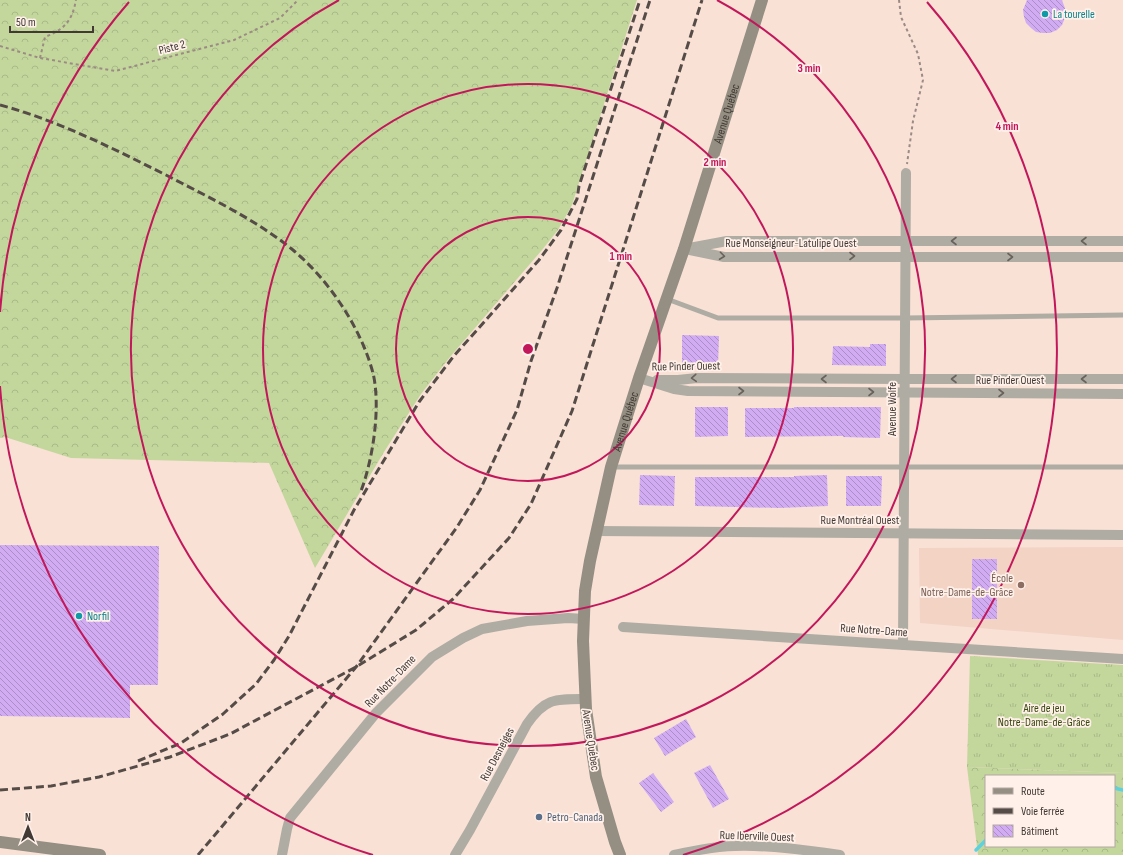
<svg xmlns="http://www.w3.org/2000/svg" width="1123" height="855" viewBox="0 0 1123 855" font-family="'Sofia Sans Condensed',sans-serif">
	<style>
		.built { fill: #f2d3c4 }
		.grass { fill: url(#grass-tufts) }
		.forest { fill: url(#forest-crowns); fill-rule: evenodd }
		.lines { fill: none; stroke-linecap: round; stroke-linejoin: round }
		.stream { stroke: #5ed1df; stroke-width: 3.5 }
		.building { fill: url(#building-back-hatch) }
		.path { stroke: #9b8b84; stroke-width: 2; stroke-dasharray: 3 3; stroke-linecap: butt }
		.lane { stroke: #afaca3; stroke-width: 5 }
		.street { stroke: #afaca3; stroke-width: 10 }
		.secondary { stroke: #948f82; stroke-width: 12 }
		.rail { stroke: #564c47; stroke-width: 3; stroke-dasharray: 8 4; stroke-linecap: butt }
		.oneway { stroke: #68615c }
		.ring { fill: none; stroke: #c2185b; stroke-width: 2 }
		.culture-dot { fill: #0f9aa8; stroke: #fff1ea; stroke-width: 1.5 }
		.education-dot { fill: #8d6e63; stroke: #fff1ea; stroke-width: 1.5 }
		.service-dot { fill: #5c6f8a; stroke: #fff1ea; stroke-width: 1.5 }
		.labels { text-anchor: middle; stroke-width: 3.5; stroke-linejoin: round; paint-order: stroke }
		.culture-label { font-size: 12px; fill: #0d838f; stroke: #fff1ea; text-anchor: start }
		.street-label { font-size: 12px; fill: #423935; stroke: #fff1ea }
		.education-label { font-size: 12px; fill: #785e54; stroke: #fff1ea; text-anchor: end }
		.park-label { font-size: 12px; fill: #38470e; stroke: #fff1ea }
		.service-label { font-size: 12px; fill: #4e5e75; stroke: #fff1ea; text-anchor: start }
		.centre { fill: #c2185b; stroke: #fff1ea; stroke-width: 2 }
		.ring-label { font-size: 12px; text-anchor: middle; font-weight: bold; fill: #c2185b; stroke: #fff1ea; stroke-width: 3.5; stroke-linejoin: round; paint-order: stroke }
	</style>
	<defs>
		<pattern id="grass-tufts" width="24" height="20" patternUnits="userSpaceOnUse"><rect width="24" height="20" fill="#c3d79c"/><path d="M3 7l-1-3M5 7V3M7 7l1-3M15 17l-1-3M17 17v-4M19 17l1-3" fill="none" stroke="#a9b987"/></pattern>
		<pattern id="forest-crowns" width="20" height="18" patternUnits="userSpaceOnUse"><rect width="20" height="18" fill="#c3d79c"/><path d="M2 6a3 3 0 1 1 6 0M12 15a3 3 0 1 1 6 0" fill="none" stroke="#a9b987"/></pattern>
		<pattern id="building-back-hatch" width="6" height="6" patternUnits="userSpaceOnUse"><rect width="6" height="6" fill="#d2acf2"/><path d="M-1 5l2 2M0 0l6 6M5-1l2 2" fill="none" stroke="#ac8dc5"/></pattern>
	</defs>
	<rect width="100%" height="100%" fill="#f9e1d6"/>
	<path class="built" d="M1123 547V640L920 623 919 548Z"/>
	<path class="grass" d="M970 656 1123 665V773L967 767Z"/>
	<g class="forest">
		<path d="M0 0H637L572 205 558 230 542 250 450 357 421 394 384 452 315 568 269 463 71 458 5 437 0 438Z"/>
		<path d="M967 767 1123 773V855H978ZM986 776H1114V846H986Z"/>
	</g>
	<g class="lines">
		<g class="stream">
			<path d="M1114 788 1123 790"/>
			<path d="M976 850 986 840"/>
		</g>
	</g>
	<g class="building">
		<path d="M1027 0H1062L1066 11 1065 18 1062 25 1057 30 1050 33H1043L1036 32 1031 28 1026 23 1024 17 1023 10Z"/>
		<path d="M682 335 719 336 718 367H682Z"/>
		<path d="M870 344H886V366L832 365 833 346 870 347Z"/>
		<path d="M695 407H728V436L695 437Z"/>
		<path d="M794 407H881L880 438 843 437V436L745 437V408H794Z"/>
		<path d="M640 475 675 476 674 506 639 505Z"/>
		<path d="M827 475 828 506 779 508 695 506V477H794V476Z"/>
		<path d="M846 476H882L881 506H846Z"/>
		<path d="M0 545 159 546 158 685H130V718L0 716Z"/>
		<rect x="972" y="559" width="25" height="60"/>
		<path d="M686 719 696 737 665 756 654 738Z"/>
		<path d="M710 765 729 799 713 808 694 773Z"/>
		<path d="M653 773 674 802 661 812 639 783Z"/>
	</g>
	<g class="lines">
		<g class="path">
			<path d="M899 0 901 17 918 54 923 80 913 121 907 164"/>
			<path d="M0 46 40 58 115 71 234 40 280 18 298 0"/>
			<path d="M40 58 45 37C65 29 72 21 76 0"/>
		</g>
		<g class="lane">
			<path d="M667 299 718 318H905L1123 315"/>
			<path d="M612 467H1123"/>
		</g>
		<g class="street">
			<path d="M684 249 727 241H1123"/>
			<path d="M690 250 724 257H1123"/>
			<path d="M639 378 674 389 688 391 1123 394"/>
			<path d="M657 380H678L697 378 905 379H1123"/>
			<path d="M596 531 1123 535"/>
			<path d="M623 627 1123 659"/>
			<path d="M903 645 906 173"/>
			<path d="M282 855 287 829 290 818 376 713 432 657 463 638 482 629 527 621 568 618 584 619"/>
			<path d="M455 855 470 830 527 724C545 698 555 699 585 699"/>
			<path d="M674 855C694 851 714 846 735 846 770 845 806 850 840 855"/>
		</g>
		<g class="secondary">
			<path d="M0 842 100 855"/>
			<path id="s1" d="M620 855 615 842 596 777 586 709 583 641 585 591 590 561 611 467 639 378 684 249 762 0"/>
		</g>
		<g class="rail">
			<path d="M0 105C59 121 112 148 166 175 210 198 255 219 293 250 329 280 361 328 373 373 381 407 373 459 361 491"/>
			<path d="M138 761 181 743 223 714 256 684 274 660 289 636 354 510 419 402 453 357 539 260 561 230 577 199 579 186 640 0"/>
			<path d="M0 790 51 786 99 777 170 757 230 734 356 667 416 630 453 599 509 538 531 504 572 411 702 0"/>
			<path d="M198 855 356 667 457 527 480 490 517 410 531 361 557 288 650 0"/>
		</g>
	</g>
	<defs><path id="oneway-chevron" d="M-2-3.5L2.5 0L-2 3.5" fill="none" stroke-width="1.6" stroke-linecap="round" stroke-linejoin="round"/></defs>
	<g class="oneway">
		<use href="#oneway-chevron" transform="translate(954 241) rotate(180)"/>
		<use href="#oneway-chevron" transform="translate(1084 241) rotate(180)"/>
		<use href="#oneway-chevron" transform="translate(722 256) rotate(7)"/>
		<use href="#oneway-chevron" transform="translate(852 256)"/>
		<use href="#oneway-chevron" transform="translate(1010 257)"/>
		<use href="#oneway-chevron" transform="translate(694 378) rotate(176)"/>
		<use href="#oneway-chevron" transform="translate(824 379) rotate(-180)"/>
		<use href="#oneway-chevron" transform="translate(954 379) rotate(180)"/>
		<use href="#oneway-chevron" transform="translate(1084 379) rotate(180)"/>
		<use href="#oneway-chevron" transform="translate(741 391)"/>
		<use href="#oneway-chevron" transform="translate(871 392)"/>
		<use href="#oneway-chevron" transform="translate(1001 393)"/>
	</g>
	<g class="ring">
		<circle cx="528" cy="349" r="132"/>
		<circle cx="528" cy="349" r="265"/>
		<path d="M717 0A397 397 0 1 1 339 0"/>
		<path d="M373 855A529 529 0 0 1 0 386M0 312A529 529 0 0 1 129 2M927 2A529 529 0 0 1 683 855"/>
	</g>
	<g class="culture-dot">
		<circle cx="1045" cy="14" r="4"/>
		<circle cx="79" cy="616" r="4"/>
	</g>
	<circle class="education-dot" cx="1021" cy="585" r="4"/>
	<circle class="service-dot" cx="539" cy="817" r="4"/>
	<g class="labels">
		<g class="culture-label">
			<text x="1053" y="18">La tourelle</text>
			<text x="87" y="620">Norfil</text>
		</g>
		<g class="street-label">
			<text transform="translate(172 47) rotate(-15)" y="4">Piste 2</text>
			<text dy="4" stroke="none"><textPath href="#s1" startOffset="767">Avenue Québec</textPath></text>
			<text x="791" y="247">Rue Monseigneur-Latulipe Ouest</text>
			<text transform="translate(686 366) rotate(-1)" y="4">Rue Pinder Ouest</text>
			<text x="1010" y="384">Rue Pinder Ouest</text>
			<text transform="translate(892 409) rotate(-90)" y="4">Avenue Wolfe</text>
			<text dy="4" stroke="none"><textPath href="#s1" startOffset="443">Avenue Québec</textPath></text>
			<text x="860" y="524">Rue Montréal Ouest</text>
			<text transform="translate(874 630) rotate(4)" y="4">Rue Notre-Dame</text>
			<text transform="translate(390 681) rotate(-46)" y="4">Rue Notre-Dame</text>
			<text transform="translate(591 740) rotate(81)" y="4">Avenue Québec</text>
			<text transform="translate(497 754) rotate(-62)" y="4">Rue Desneiges</text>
			<text transform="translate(757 836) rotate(2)" y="4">Rue Iberville Ouest</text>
		</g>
		<g class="education-label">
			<text x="1013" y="582">École<tspan x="1013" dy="14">Notre-Dame-de-Grâce</tspan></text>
		</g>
		<g class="park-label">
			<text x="1044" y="712">Aire de jeu<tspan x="1044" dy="14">Notre-Dame-de-Grâce</tspan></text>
		</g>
		<g class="service-label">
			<text x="547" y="821">Petro-Canada</text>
		</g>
	</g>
	<circle cx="528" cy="349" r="6" class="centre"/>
	<g class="ring-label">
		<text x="809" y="72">3 min</text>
		<text x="1007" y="130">4 min</text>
		<text x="715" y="166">2 min</text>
		<text x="621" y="260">1 min</text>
	</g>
	<rect x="985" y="775" width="130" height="72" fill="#fff1ea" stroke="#b3a7a2"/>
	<rect x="993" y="788" width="20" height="6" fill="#948f82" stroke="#b3a7a2"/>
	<text x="1021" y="795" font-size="12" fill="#423935">Route</text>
	<rect x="993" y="808" width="20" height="6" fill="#564c47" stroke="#b3a7a2"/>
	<text x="1021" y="815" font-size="12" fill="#423935">Voie ferrée</text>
	<rect x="993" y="825" width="20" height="12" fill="url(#building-back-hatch)" stroke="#b3a7a2"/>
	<text x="1021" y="835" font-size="12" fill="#423935">Bâtiment</text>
	<g transform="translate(28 827)" stroke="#fff1ea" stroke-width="3" paint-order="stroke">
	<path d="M0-3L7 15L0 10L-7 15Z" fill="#423935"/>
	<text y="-6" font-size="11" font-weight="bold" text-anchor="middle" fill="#423935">N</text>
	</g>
	<path d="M10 26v6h83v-6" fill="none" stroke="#423935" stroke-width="2"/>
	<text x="16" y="26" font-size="12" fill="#423935" stroke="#fff1ea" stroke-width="3" paint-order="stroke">50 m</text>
</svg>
